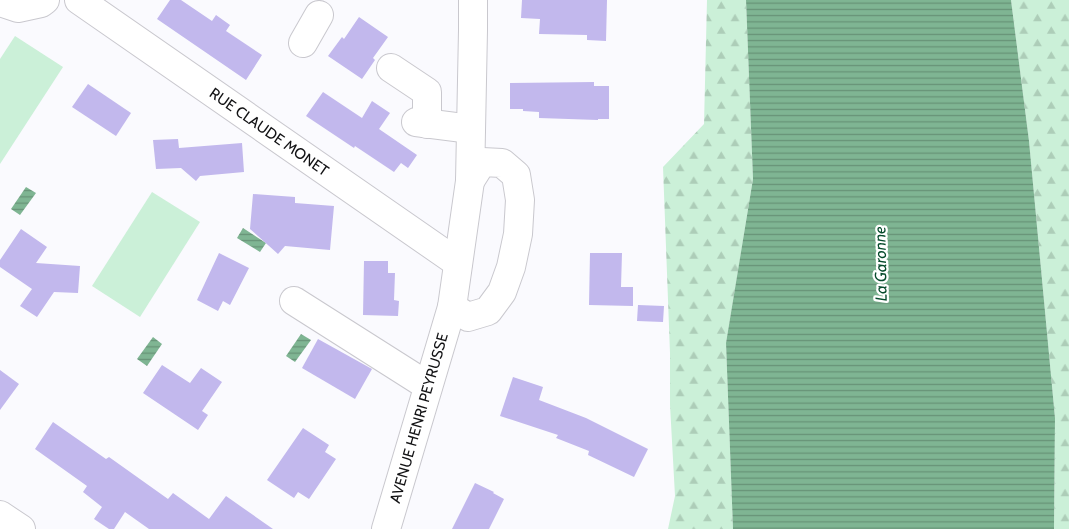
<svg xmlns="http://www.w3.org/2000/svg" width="1069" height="529" viewBox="0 0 1069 529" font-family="Cabin,sans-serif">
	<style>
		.forest { fill: url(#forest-firs) }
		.pitch { fill: #cbf0d8 }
		.water { fill: url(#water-rules) }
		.building { fill: #c2b8ed }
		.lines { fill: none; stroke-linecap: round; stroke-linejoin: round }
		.minor-casing { stroke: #c9c8ce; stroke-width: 30 }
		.minor { stroke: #fff; stroke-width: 28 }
		.labels { text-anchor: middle; stroke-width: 4.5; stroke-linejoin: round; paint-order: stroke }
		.street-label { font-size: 15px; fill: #121214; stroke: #fff }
		.water-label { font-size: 16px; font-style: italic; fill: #054a2b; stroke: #fff }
	</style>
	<defs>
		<pattern id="forest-firs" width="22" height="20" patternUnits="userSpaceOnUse" patternTransform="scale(1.25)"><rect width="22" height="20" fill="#cbf0d8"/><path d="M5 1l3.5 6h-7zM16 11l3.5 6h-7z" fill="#adcdb8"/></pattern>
		<pattern id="water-rules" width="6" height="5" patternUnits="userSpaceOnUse" patternTransform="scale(1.25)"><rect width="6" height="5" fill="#7fb593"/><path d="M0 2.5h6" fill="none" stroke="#679277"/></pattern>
	</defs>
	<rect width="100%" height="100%" fill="#fafafe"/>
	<g class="forest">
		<path d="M707 0H746L753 179 726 343 733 529H668L675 496 670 405V353L663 167 704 124Z"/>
		<path d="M1011 0H1069V529H1054L1055 418 1029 141Z"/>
	</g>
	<g class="pitch">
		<path d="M15 36 63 67 0 164V59Z"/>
		<path d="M152 192 200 222 140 317 92 286Z"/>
	</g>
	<g class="water">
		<path d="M746 0H1011L1029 141 1055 418 1054 529H733L726 343 753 179Z"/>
		<path d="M26 187 36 193 20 215 11 209Z"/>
		<path d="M243 228 266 243 260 252 237 238Z"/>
		<path d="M301 334 311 340 295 362 286 356Z"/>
		<path d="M153 337 162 344 147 366 137 359Z"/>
	</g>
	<g class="building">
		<path d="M170 0H181L212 21 216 15 230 25 226 31 262 55 246 80 157 19Z"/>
		<path d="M522 0H607L606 41 587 40V35L539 34 540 19 521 18Z"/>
		<path d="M359 17 388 37 373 58 375 60 362 79 328 56 342 37 344 39Z"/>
		<path d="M594 82V86H609V119H598V120L539 118V112L523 111V109H510V83Z"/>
		<path d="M88 84 131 113 116 136 72 107Z"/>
		<path d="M323 92 362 118 372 101 390 113 379 129 417 155 408 168 401 163 394 172 355 146 354 148 306 116Z"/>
		<path d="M178 139 179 148 242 143 244 172 200 176 196 181 181 168 156 169 153 140Z"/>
		<path d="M253 194 295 197V203L334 206 330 250 285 246 278 254 250 229Z"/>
		<path d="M21 229 47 247 36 263 80 266 78 293 54 292 37 317 20 306 32 289 0 267V260Z"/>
		<path d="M219 253 249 268 230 305 223 301 218 311 197 300Z"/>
		<path d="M590 253H622L621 287H633V306L589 305Z"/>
		<path d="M364 261H388V273H395L394 300 399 301 398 316 363 315Z"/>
		<path d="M638 305 664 306 663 322 637 321Z"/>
		<path d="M318 339 372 369 355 399 302 368Z"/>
		<path d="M162 365 190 383 201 368 222 382 202 411 208 415 198 430 143 393Z"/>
		<path d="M0 370 19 384 0 410Z"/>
		<path d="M513 377 543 387 539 400 586 418 648 449 634 477 588 455 589 451 556 438 558 435 500 416Z"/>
		<path d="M53 422 106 459 109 457 168 499 173 493 209 519 226 496 273 529H149L125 512 114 529H109L94 519 102 507 83 492 87 486 35 449Z"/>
		<path d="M303 428 329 445 325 452 336 459 309 499 298 492 294 498 267 480Z"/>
		<path d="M475 483 494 492 493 493 504 499 489 529H452Z"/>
	</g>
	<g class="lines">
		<g class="minor-casing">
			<g id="minor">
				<path d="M79 0 458 263"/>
				<path d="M0 2 18 8 41 3 45 0"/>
				<path d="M303 43 319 15"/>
				<path d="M391 68 427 92V124"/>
				<path d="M416 122 471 129"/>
				<path d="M294 301 428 386"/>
				<path d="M452 307 468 317 488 311 502 292 511 267 518 234 520 200 516 175 502 163 482 162 470 181"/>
				<path d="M0 515 21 529"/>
				<path d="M386 529 452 307 470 181 473 30V0"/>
			</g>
		</g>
		<use href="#minor" class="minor"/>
	</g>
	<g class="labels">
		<g class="street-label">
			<text transform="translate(269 132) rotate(35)" y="5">RUE CLAUDE MONET</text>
			<text transform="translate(419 418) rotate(-74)" y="5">AVENUE HENRI PEYRUSSE</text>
		</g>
		<g class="water-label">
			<text transform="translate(880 264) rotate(-91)" y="6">La Garonne</text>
		</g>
	</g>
</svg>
